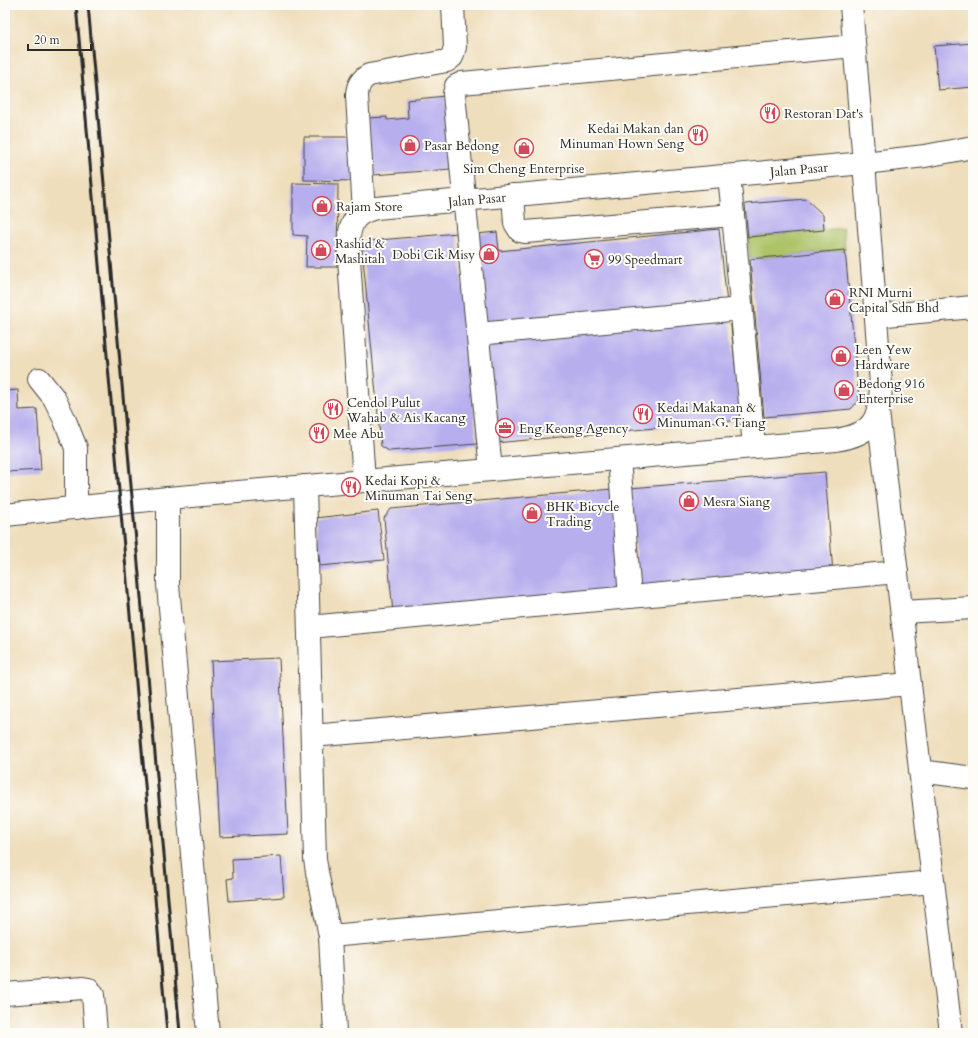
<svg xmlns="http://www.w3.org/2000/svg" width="978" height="1038" viewBox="0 0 978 1038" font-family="Cardo,serif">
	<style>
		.green { fill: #adc367; stroke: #6c7749 }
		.building { fill: #b7aeee }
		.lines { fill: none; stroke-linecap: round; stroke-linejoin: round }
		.minor-casing { stroke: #484641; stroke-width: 24 }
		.major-casing { stroke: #484641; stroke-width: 24 }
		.minor { stroke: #fff; stroke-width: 22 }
		.major { stroke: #fff; stroke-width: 22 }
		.rail { stroke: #2b2b2b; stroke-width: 3 }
		.labels { text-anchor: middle; stroke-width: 4; stroke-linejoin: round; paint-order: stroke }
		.poi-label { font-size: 13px; fill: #2b2b2b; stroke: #fdfcf7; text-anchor: start }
		.street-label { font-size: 13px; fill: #2b2b2b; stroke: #fdfcf7 }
	</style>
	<rect width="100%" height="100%" fill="#fdfcf7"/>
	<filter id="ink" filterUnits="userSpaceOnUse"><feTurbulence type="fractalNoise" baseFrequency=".025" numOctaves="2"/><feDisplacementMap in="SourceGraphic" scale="8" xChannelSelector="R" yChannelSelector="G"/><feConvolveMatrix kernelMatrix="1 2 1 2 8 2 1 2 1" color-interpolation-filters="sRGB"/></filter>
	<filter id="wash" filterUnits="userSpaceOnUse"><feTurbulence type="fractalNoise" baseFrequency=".012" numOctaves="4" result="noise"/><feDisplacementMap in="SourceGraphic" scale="16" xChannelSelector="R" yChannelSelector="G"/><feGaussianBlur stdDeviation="0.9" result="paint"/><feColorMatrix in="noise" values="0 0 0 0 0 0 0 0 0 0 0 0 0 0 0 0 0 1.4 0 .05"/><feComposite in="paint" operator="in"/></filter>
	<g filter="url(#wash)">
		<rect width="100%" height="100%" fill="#efdebc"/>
		<path class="green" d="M843 228 845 250 750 259 748 237Z"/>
		<g id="blocks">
			<g class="building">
				<path d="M973 43V87L938 90 934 46Z"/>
				<path d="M445 96 451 169 373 175 368 118 387 117V120L408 118 407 100Z"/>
				<path d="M304 137H355V181L304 180Z"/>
				<path d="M293 183 338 184 337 267H306L307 236 293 235Z"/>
				<path d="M806 199 823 215 824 230 748 237 745 204Z"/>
				<path d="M719 229 727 303 486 327 476 234 497 232 499 251Z"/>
				<path d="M458 233 477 444 389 451 381 446 362 248 368 241Z"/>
				<path d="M845 250 859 400 851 409 764 417 750 259Z"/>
				<path d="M730 317 741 420 495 443 485 340Z"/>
				<path d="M18 390 19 410 37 409 41 470 5 472V391Z"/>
				<path d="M825 472 833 573 639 591 630 488Z"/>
				<path d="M612 489 622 592 393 613 384 518 391 509Z"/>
				<path d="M378 511 384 560 320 566 315 518Z"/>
				<path d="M279 658 288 834 220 837 211 661Z"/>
				<path d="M281 856 284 897 229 901 227 879 233 878 232 859Z"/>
			</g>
		</g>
	</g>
	<g filter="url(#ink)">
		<use href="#blocks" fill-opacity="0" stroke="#484641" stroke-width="1"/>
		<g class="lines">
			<g class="minor-casing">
				<g id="minor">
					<path d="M513 195 515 223 520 231 525 232 733 215 729 176"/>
					<path d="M364 212 357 96C357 87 360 80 369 75L447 61 452 57 455 47 453 5"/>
					<path d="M733 215 754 447"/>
					<path d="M876 316 973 307"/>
					<path d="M478 334 741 309"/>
					<path d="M39 379 54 398 64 418 76 448V508"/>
					<path d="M878 412 951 1033"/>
					<path d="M619 459 630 597"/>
					<path d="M491 470 454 94 456 86 462 83 854 46"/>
					<path d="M364 481 348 244C350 223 354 213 376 208L864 163 925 156 973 147"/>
					<path d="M305 486 315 859 317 872 330 936 335 1033"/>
					<path d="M168 498V585L208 1033"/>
					<path d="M902 612 973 608"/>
					<path d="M309 627 897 572"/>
					<path d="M312 736 910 684"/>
					<path d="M920 771 973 778"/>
					<path d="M330 936 933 882"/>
					<path d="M5 994 83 988 89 989 93 995 96 1033"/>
				</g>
			</g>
			<g class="major-casing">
				<path id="major" d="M5 515 168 498 836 440C873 434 880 420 881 384L864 163 851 5"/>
			</g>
			<use href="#minor" class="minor"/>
			<use href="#major" class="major"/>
			<g class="rail">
				<path d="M76 5 167 1033"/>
				<path d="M88 5 180 1033"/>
			</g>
		</g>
	</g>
	<defs>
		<g id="restaurant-ring" transform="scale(1)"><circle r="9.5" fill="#fdfcf7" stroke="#d1495b" stroke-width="1.5"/><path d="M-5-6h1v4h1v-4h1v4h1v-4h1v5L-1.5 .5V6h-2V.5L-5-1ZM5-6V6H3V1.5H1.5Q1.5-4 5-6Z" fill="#d1495b"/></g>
		<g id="shop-ring" transform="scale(1)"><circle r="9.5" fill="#fdfcf7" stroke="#d1495b" stroke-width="1.5"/><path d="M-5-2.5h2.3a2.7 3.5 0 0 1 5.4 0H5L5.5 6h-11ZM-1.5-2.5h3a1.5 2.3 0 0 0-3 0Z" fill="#d1495b"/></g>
		<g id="supermarket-ring" transform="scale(1)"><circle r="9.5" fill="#fdfcf7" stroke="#d1495b" stroke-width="1.5"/><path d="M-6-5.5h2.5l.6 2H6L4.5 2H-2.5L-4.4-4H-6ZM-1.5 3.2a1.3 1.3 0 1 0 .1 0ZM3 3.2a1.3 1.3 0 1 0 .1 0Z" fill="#d1495b"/></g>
		<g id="office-ring" transform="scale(1)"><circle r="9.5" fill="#fdfcf7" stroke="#d1495b" stroke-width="1.5"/><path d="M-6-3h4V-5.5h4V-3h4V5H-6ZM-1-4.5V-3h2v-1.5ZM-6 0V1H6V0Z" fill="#d1495b"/></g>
	</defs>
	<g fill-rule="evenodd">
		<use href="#restaurant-ring" x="770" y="113"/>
		<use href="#restaurant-ring" x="698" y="135"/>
		<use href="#shop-ring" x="410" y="145"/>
		<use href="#shop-ring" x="524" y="148"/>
		<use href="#shop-ring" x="322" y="206"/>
		<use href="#shop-ring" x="321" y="250"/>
		<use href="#shop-ring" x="489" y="254"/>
		<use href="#supermarket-ring" x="594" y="259"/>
		<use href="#shop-ring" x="835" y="299"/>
		<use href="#shop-ring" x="841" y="356"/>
		<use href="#shop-ring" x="844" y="390"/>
		<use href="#restaurant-ring" x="333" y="409"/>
		<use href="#restaurant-ring" x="643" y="414"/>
		<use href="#office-ring" x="505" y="428"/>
		<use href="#restaurant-ring" x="319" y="433"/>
		<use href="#restaurant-ring" x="351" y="487"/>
		<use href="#shop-ring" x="689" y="501"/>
		<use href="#shop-ring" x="532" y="513"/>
	</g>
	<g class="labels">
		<g class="poi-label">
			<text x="784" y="118">Restoran Dat's</text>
			<text x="684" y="133" text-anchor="end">Kedai Makan dan<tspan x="684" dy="15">Minuman Hown Seng</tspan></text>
			<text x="424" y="150">Pasar Bedong</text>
			<text x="524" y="173" text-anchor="middle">Sim Cheng Enterprise</text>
			<text x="336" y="211">Rajam Store</text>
			<text x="335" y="248">Rashid &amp;<tspan x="335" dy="15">Mashitah</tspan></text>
			<text x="475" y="259" text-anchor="end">Dobi Cik Misy</text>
			<text x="608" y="264">99 Speedmart</text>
			<text x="849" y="297">RNI Murni<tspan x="849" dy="15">Capital Sdn Bhd</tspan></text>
			<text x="855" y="354">Leen Yew<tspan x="855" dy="15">Hardware</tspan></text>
			<text x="858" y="388">Bedong 916<tspan x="858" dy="15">Enterprise</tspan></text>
			<text x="347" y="407">Cendol Pulut<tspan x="347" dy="15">Wahab &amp; Ais Kacang</tspan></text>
			<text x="657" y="412">Kedai Makanan &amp;<tspan x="657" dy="15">Minuman G. Tiang</tspan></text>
			<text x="519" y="433">Eng Keong Agency</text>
			<text x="333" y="438">Mee Abu</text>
			<text x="365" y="485">Kedai Kopi &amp;<tspan x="365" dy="15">Minuman Tai Seng</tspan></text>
			<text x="703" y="506">Mesra Siang</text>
			<text x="546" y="511">BHK Bicycle<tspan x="546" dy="15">Trading</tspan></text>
		</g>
		<g class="street-label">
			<text transform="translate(799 169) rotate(-5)" y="5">Jalan Pasar</text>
			<text transform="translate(477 199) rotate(-5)" y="5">Jalan Pasar</text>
		</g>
	</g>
	<rect width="978" height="1038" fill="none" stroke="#fdfcf7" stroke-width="20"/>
	<path d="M28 44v6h63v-6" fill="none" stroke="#2b2b2b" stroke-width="2"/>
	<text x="34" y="44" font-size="12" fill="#2b2b2b" stroke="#fdfcf7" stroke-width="3" paint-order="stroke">20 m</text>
</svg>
